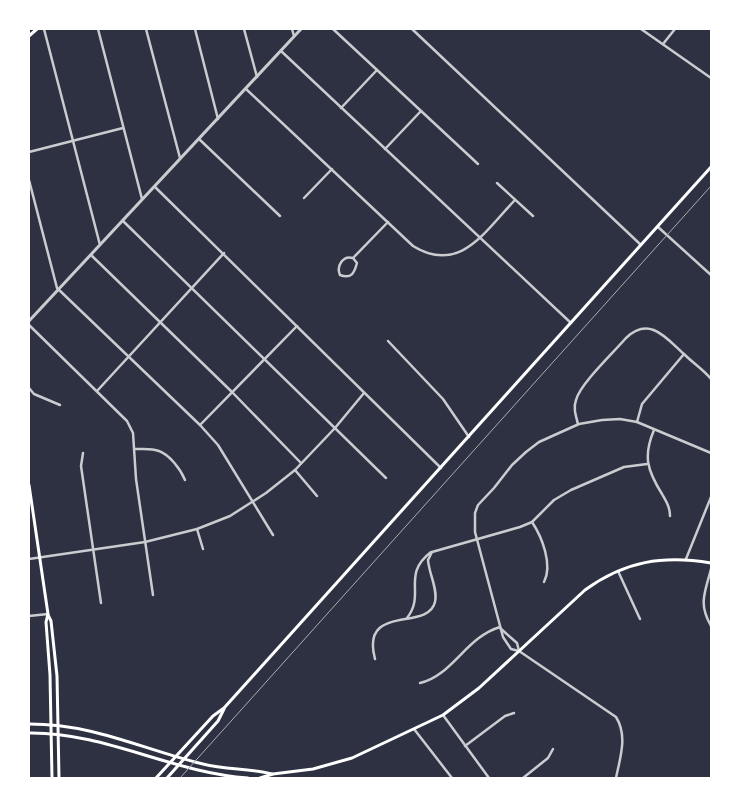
<svg xmlns="http://www.w3.org/2000/svg" width="740" height="807" viewBox="0 0 740 807" font-family="'Space Grotesk',sans-serif">
	<style>
		.lines { fill: none; stroke-linecap: round; stroke-linejoin: round }
		.minor { stroke: #caccd0; stroke-width: 2.5 }
		.tertiary { stroke: #caccd0; stroke-width: 3 }
		.secondary { stroke: #fff; stroke-width: 3 }
		.rail { stroke: #abadb3; stroke-width: 1 }
	</style>
	<rect width="100%" height="100%" fill="#2d3142"/>
	<g class="lines">
		<g class="minor">
			<path d="M44 29 100 245"/>
			<path d="M98 29 142 199"/>
			<path d="M146 29 180 158"/>
			<path d="M195 29 218 119"/>
			<path d="M244 29 257 77"/>
			<path d="M292 29 294 36"/>
			<path d="M333 29 478 164"/>
			<path d="M412 29 641 245"/>
			<path d="M641 29 711 78"/>
			<path d="M663 44 675 29"/>
			<path d="M281 51 571 323"/>
			<path d="M246 89 413 246C460 275 485 231 515 200"/>
			<path d="M341 108 377 70"/>
			<path d="M199 139 280 216"/>
			<path d="M385 149 421 111"/>
			<path d="M29 152 123 128"/>
			<path d="M29 180 57 288 200 425 218 445 273 535"/>
			<path d="M497 183 533 216"/>
			<path d="M155 187 441 468"/>
			<path d="M304 198 332 169"/>
			<path d="M123 221 386 478"/>
			<path d="M658 227 711 275"/>
			<path d="M91 255 232 392 301 463"/>
			<path d="M353 258C343 255 336 266 340 275 351 279 354 274 357 263L353 258 388 222"/>
			<path d="M29 325 127 421 133 433 136 479 153 595"/>
			<path d="M388 341 443 399 469 437"/>
			<path d="M29 388 34 394 60 405"/>
			<path d="M97 391 224 253"/>
			<path d="M637 422 642 404 684 354"/>
			<path d="M578 424C576 416 573 408 576 400 580 384 613 353 626 338 650 315 667 339 685 355 693 363 704 370 711 379"/>
			<path d="M200 425 297 326"/>
			<path d="M654 430C643 456 647 470 662 494 666 501 670 507 670 516"/>
			<path d="M135 449C143 449 152 448 159 451 170 455 181 470 185 480"/>
			<path d="M83 453 81 466 101 603"/>
			<path d="M295 470 317 496"/>
			<path d="M532 522C542 537 553 565 544 582"/>
			<path d="M197 529 203 549"/>
			<path d="M29 559 145 542 197 529 230 516 266 493 295 470 335 428 364 393"/>
			<path d="M686 559 711 497"/>
			<path d="M711 569C705 593 698 603 711 626"/>
			<path d="M618 571 640 619"/>
			<path d="M29 616 48 614"/>
			<path d="M407 618C426 594 401 575 431 552"/>
			<path d="M500 628 517 643 519 651"/>
			<path d="M375 659C360 603 428 632 435 602 438 589 429 574 428 560L432 552 520 527 532 522 554 500 571 490 624 467 647 464"/>
			<path d="M420 683C452 676 466 637 500 627"/>
			<path d="M443 715 489 778"/>
			<path d="M414 729 452 778"/>
			<path d="M465 746 505 716 514 713"/>
			<path d="M523 778 548 758 553 749"/>
			<path d="M616 778C620 758 628 736 616 717L519 651 511 649 503 637 475 532V513L478 505 494 488 512 465 526 452 539 442 579 424 602 420 620 419 637 422 711 453"/>
		</g>
		<path class="tertiary" d="M29 321 301 29"/>
		<g class="secondary">
			<path d="M29 36 37 29"/>
			<path d="M29 485 48 614 46 622 50 675 52 778"/>
			<path d="M48 615 51 621 57 676 59 778"/>
			<path d="M29 724C95 724 141 749 203 764 226 770 249 768 272 774"/>
			<path d="M29 733C105 732 173 773 248 778"/>
			<path d="M156 778 213 716 224 708 711 167"/>
			<path d="M167 778 218 721 224 709"/>
			<path d="M260 778 273 774 313 769 352 758 443 715 479 688 585 590C625 561 663 555 711 563"/>
		</g>
		<path class="rail" d="M180 778 711 186"/>
	</g>
	<rect width="740" height="807" fill="none" stroke="#ffffff" stroke-width="60"/>
</svg>
